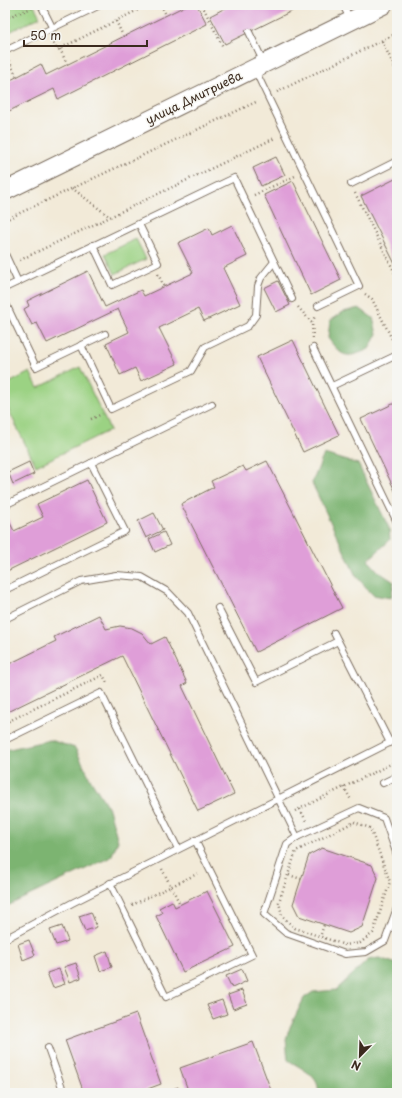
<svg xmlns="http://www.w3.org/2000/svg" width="402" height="1098" viewBox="0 0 402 1098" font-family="'Playpen Sans',sans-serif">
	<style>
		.green { fill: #9bd283; stroke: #6b7e50 }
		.forest { fill: #7cb471; stroke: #5c6f48 }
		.building { fill: #df9ed8 }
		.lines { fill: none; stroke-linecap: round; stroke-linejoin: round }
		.lane-casing { stroke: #7b6d5f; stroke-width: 8 }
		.secondary-casing { stroke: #7b6d5f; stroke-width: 20 }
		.path { stroke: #7b6d5f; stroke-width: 2.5; stroke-dasharray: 1 3; stroke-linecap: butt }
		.lane { stroke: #fff; stroke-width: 6 }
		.secondary { stroke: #fff; stroke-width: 18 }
		.labels { text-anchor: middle; stroke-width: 3; stroke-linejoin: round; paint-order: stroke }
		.street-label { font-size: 12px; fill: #3b2a1e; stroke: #f6f6f2 }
	</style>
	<rect width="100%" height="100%" fill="#f6f6f2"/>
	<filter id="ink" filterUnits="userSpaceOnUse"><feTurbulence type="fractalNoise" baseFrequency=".025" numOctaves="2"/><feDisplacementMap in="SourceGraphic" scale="8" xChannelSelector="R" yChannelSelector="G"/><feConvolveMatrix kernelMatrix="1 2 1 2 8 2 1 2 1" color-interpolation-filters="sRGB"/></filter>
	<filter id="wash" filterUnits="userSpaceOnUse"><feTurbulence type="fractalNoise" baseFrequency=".012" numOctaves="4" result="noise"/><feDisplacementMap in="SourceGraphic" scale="16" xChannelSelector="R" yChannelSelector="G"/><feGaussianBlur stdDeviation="0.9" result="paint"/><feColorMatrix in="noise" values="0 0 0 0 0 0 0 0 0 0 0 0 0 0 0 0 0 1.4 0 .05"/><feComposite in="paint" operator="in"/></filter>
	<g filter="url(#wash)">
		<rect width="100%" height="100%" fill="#f2ead8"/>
		<g class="green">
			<path d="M5 5H34L40 17 5 34Z"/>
			<path d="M136 239 146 259 115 274 105 254Z"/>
			<path d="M80 367 110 430 36 466 5 403V385L30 372 38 388Z"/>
		</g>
		<g class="forest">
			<path d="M359 308 373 318 377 334 369 349C347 359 342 358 328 338L330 321 343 312Z"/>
			<path d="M324 454 358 464 389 528 390 540 368 560 379 572 394 582 391 598 373 595 356 576 312 483Z"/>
			<path d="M50 740 75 748 91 780 109 809 118 841 111 857 5 907V750Z"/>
			<path d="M379 958 397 964V1093H318C321 1076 300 1068 288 1060L286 1039 290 1027 304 998 313 992 336 990 368 960Z"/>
		</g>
		<g id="blocks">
			<g class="building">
				<path d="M187 5H197L207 24 58 99 54 89 5 113V83L41 64 46 75Z"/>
				<path d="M231 5H304L225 44 210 16Z"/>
				<path d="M276 157 285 175 261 186 253 168Z"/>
				<path d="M397 178V268L361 196Z"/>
				<path d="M293 181 341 280 311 295 264 195Z"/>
				<path d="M232 225 247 256 223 268 240 304 204 321 198 309 159 328 177 364 141 381 135 368 120 375 106 343 129 332 118 309 47 343 37 323 32 325 24 309 29 306 27 301 88 271 105 307 141 290 144 296 193 273 178 243 209 228 212 235Z"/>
				<path d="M278 281 290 305 276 312 264 288Z"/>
				<path d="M293 340 339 435 303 452 257 357Z"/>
				<path d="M397 402V495L361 419Z"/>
				<path d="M267 461 342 608 256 652 181 504 214 487 211 481 243 466 246 471Z"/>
				<path d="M29 462 34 474 13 484 8 472Z"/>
				<path d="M87 480 107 522 5 572V520L8 519 14 531 43 517 37 504Z"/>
				<path d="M154 513 163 530 146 538 138 521Z"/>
				<path d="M164 532 170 545 155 552 149 539Z"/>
				<path d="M99 615 106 629 120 626 132 628 142 633 151 644 165 637 187 683 182 686 234 794 198 811 122 656 5 713V666L56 641 54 637Z"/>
				<path d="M322 848 372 865 378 878 362 927 349 933 299 916 293 904 309 855Z"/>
				<path d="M207 891 235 947 183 972 156 916 162 913 159 908 172 901 175 907Z"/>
				<path d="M91 912 97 927 85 931 79 916Z"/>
				<path d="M62 926 68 941 56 945 50 930Z"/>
				<path d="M29 940 35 955 23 960 18 944Z"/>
				<path d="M107 951 112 967 100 971 95 956Z"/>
				<path d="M76 963 81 978 70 982 64 967Z"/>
				<path d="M59 969 65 984 53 988 47 973Z"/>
				<path d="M242 969 247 981 232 988 226 976Z"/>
				<path d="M242 990 247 1004 233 1009 228 995Z"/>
				<path d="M222 1000 227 1014 213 1019 207 1005Z"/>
				<path d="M136 1014 161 1084 137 1093H84L65 1040Z"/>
				<path d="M253 1042 272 1093H189L180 1068Z"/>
				<path d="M178 1087 180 1093H162Z"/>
			</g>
		</g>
	</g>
	<g filter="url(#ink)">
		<use href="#blocks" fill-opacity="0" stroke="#7b6d5f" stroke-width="1"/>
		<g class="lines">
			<g class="lane-casing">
				<g id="lane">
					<path d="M41 5 52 27"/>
					<path d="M343 5 350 19"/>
					<path d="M249 32 263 61"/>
					<path d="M5 51 100 5"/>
					<path d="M255 70 359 286 318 306"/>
					<path d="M351 184 397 161"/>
					<path d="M93 245 112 285 154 265 158 263 139 224"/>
					<path d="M5 254 18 282"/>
					<path d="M5 288 234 178 292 299"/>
					<path d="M5 302 36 367 105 334"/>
					<path d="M81 345 111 409 191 371 205 347 248 326 256 315 258 286 261 278 274 262"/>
					<path d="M313 348 397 522"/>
					<path d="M332 386 397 355"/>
					<path d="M5 505 212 404"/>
					<path d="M5 590 125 531 91 463"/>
					<path d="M218 608 256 682 338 641"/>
					<path d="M5 619 81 581 116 575 142 577 168 592 188 613 297 837"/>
					<path d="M334 633 390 743"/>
					<path d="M5 740 101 693 178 849"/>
					<path d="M383 783 397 776"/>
					<path d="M397 855 384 818 359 808 297 837 287 844 264 914 286 933 345 954 366 952 385 941 397 908"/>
					<path d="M110 883 166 997 252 955 195 840"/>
					<path d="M5 939 72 903 397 739"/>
					<path d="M48 1048 64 1093"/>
				</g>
			</g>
			<g class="secondary-casing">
				<path id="secondary" d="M5 191 383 5"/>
			</g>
			<g class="path">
				<path d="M161 5 166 15"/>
				<path d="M202 5 223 47"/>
				<path d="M5 18 32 8"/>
				<path d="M116 21 123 36"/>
				<path d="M52 40 57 50 148 5"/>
				<path d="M382 41 397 72"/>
				<path d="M60 49 67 64"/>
				<path d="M9 61 17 77"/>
				<path d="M277 92 397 33"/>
				<path d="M72 188 110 217"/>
				<path d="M355 193 397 277"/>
				<path d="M254 195 295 176"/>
				<path d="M5 220 258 101"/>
				<path d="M20 260 275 138"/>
				<path d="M158 274 164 287"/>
				<path d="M365 294 372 299 395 345"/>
				<path d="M298 307 312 323"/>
				<path d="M313 338 312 323 315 316"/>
				<path d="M91 419 102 414"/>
				<path d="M5 723 103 675 107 683"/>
				<path d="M344 787 351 800"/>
				<path d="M300 809 306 821"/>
				<path d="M295 811 397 761"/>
				<path d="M354 822 370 828 390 882 373 933 360 943 345 945 295 928 282 916 279 902 296 851Z"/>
				<path d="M162 869 180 904"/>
				<path d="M289 875 301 879"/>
				<path d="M132 905 199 873"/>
				<path d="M321 934 324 925"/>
			</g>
			<use href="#lane" class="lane"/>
			<use href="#secondary" class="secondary"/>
		</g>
	</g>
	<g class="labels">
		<g class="street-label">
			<text transform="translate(194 98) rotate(-26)" y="4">улица Дмитриева</text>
		</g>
	</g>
	<rect width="402" height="1098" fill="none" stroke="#f6f6f2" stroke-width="20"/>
	<g transform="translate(360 1056) rotate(203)" stroke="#f6f6f2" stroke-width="3" paint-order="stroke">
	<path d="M0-3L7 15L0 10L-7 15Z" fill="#3b2a1e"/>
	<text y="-6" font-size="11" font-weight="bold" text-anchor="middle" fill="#3b2a1e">N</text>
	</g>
	<path d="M24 40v6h123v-6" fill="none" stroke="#3b2a1e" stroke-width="2"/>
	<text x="30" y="40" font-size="12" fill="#3b2a1e" stroke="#f6f6f2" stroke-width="3" paint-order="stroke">50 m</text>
</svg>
